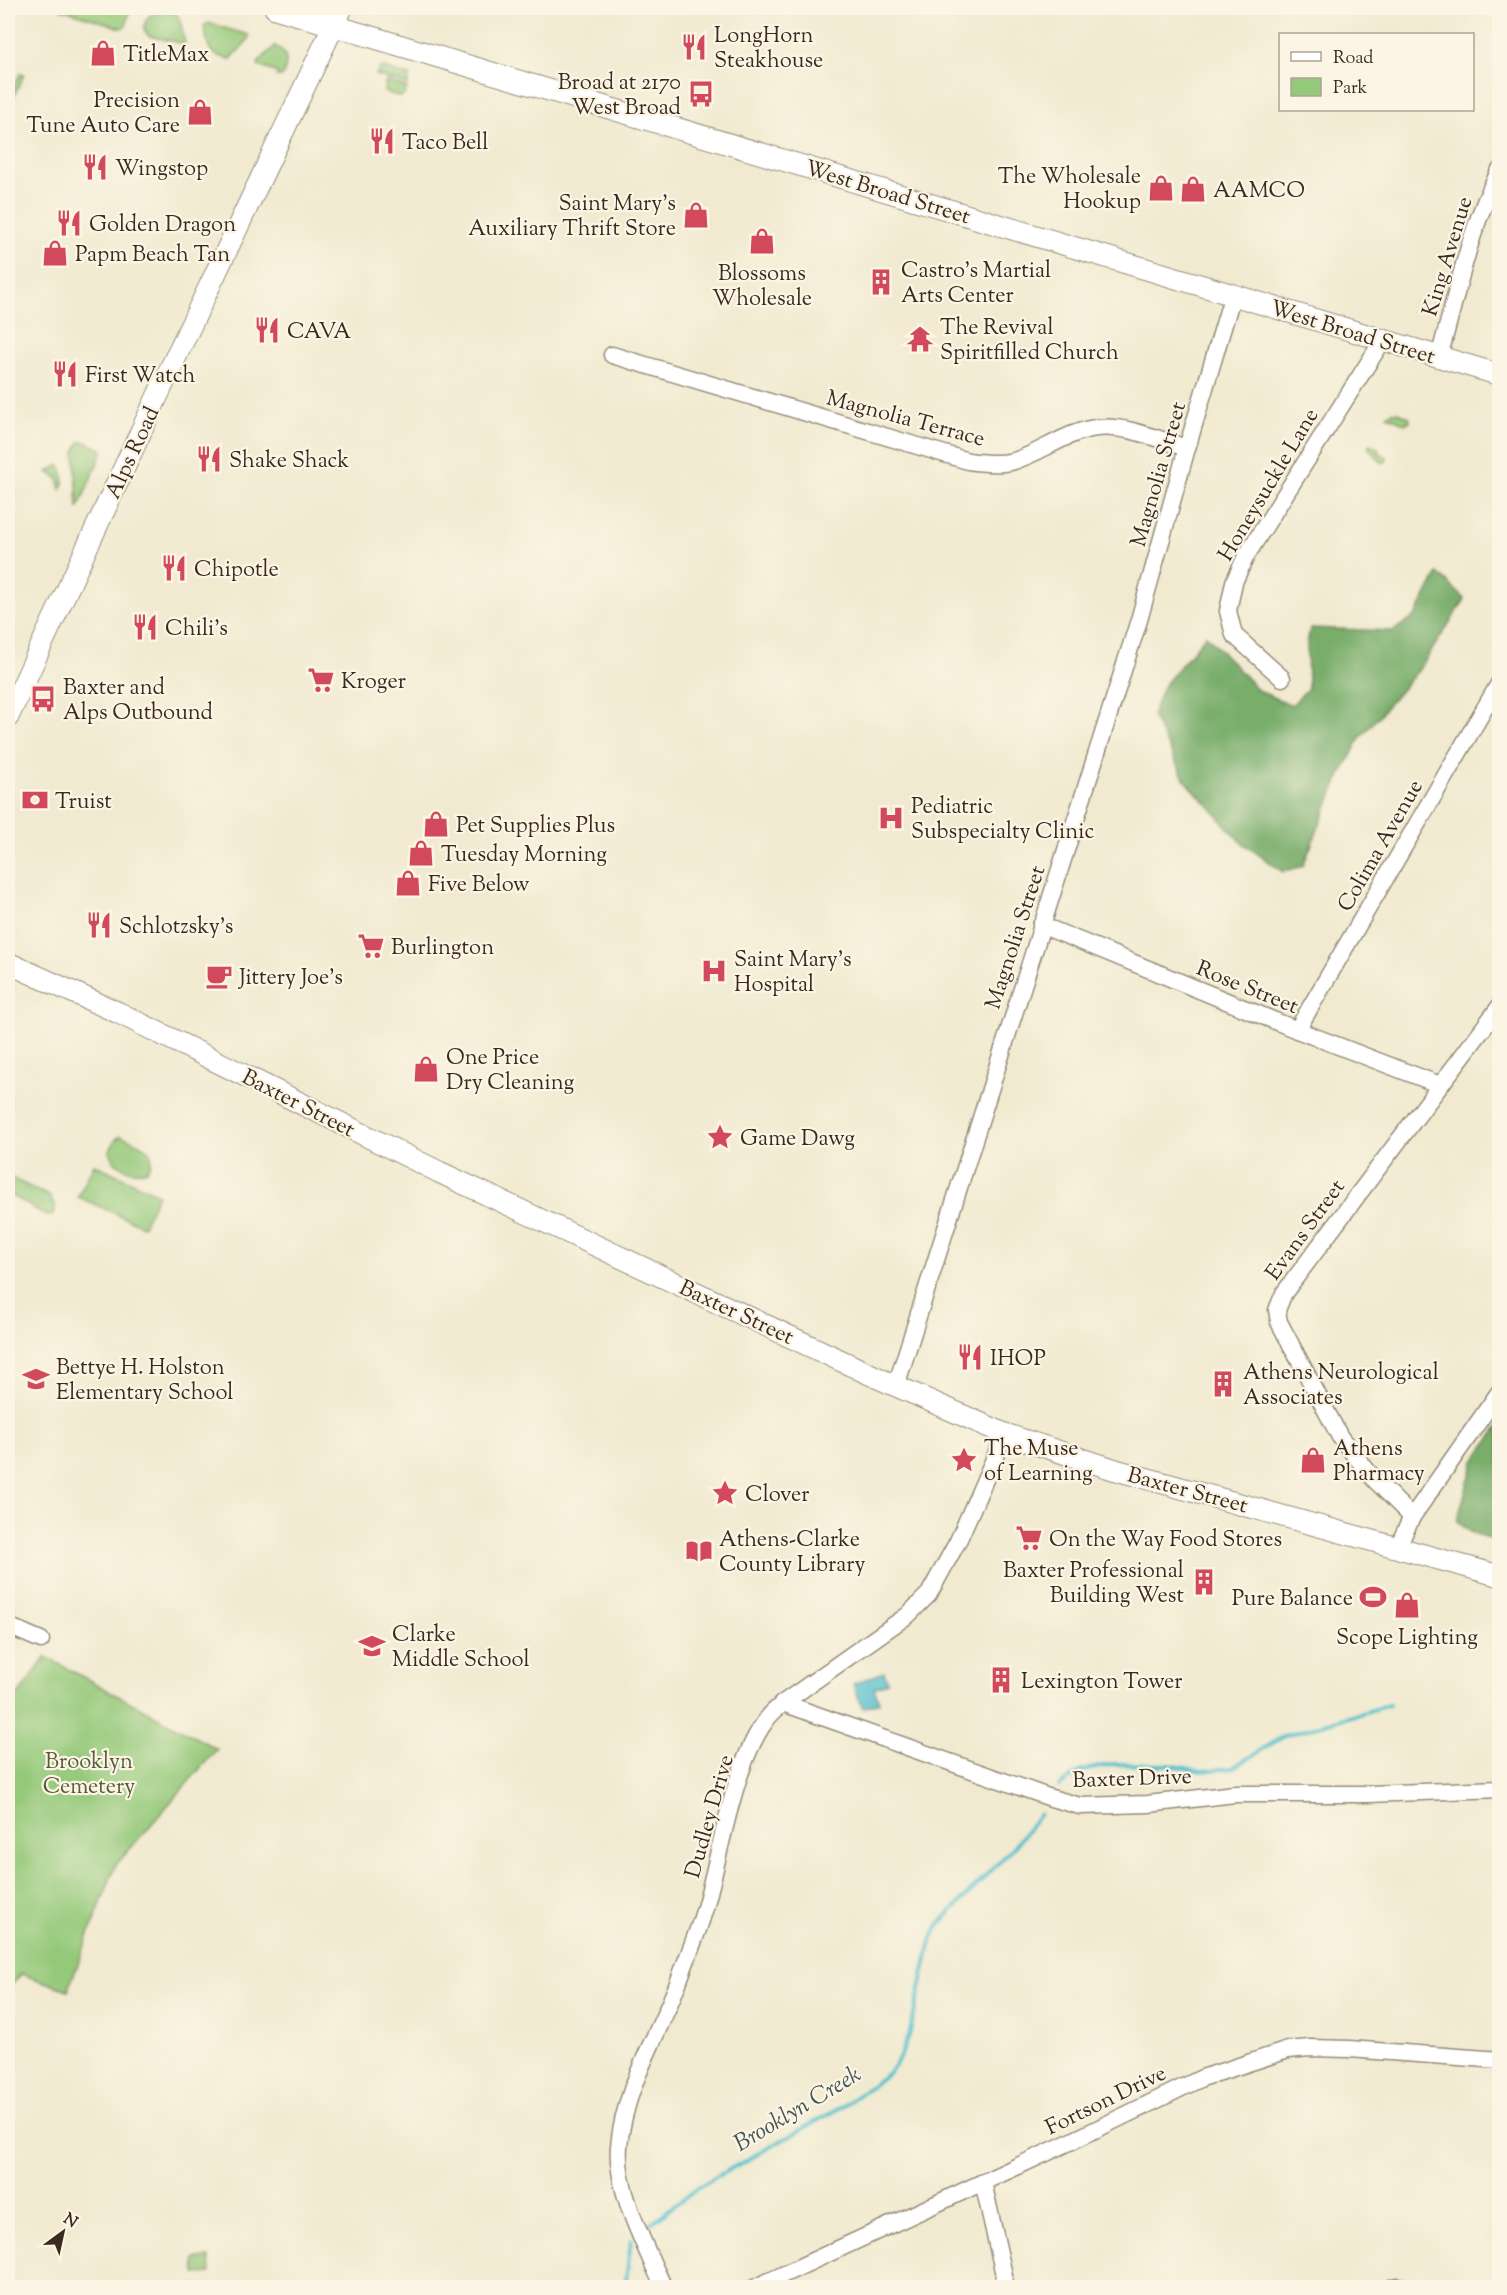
<svg xmlns="http://www.w3.org/2000/svg" width="1507" height="2295" viewBox="0 0 1507 2295" font-family="'Sorts Mill Goudy',serif">
	<style>
		.green { fill: #95c97a; stroke: #687a4c; stroke-width: 1.5 }
		.forest { fill: #78ad6a; stroke: #5a6c44; stroke-width: 1.5 }
		.water { fill: #53c0cd; stroke: #477576; stroke-width: 1.5 }
		.lines { fill: none; stroke-linecap: round; stroke-linejoin: round }
		.stream { stroke: #53c0cd; stroke-width: 4 }
		.minor-casing { stroke: #968a77; stroke-width: 19 }
		.major-casing { stroke: #968a77; stroke-width: 23 }
		.minor { stroke: #fff; stroke-width: 16 }
		.major { stroke: #fff; stroke-width: 21 }
		.labels { text-anchor: middle; stroke-width: 4.5; stroke-linejoin: round; paint-order: stroke }
		.poi-label { font-size: 22px; fill: #3b2a1e; stroke: #fcf5e5; text-anchor: start }
		.street-label { font-size: 22px; fill: #3b2a1e; stroke: #fcf5e5 }
		.park-label { font-size: 22px; fill: #565a3a; stroke: #fcf5e5 }
		.water-label { font-size: 24px; font-style: italic; fill: #425753; stroke: #fcf5e5 }
	</style>
	<rect width="100%" height="100%" fill="#fcf5e5"/>
	<filter id="ink" filterUnits="userSpaceOnUse"><feTurbulence type="fractalNoise" baseFrequency=".0167" numOctaves="2"/><feDisplacementMap in="SourceGraphic" scale="12" xChannelSelector="R" yChannelSelector="G"/><feConvolveMatrix kernelMatrix="1 2 1 2 8 2 1 2 1" color-interpolation-filters="sRGB"/></filter>
	<filter id="wash" filterUnits="userSpaceOnUse"><feTurbulence type="fractalNoise" baseFrequency=".008" numOctaves="4" result="noise"/><feDisplacementMap in="SourceGraphic" scale="24" xChannelSelector="R" yChannelSelector="G"/><feGaussianBlur stdDeviation="1.35" result="paint"/><feColorMatrix in="noise" values="0 0 0 0 0 0 0 0 0 0 0 0 0 0 0 0 0 1.4 0 .05"/><feComposite in="paint" operator="in"/></filter>
	<g filter="url(#wash)">
		<rect width="100%" height="100%" fill="#f1ead0"/>
		<g class="green">
			<path d="M61 8H130L126 26 121 28 61 9Z"/>
			<path d="M162 9 176 13 180 20 185 44 149 36C137 26 150 12 162 9Z"/>
			<path d="M208 23 249 35 248 40 231 59C206 55 209 49 204 26Z"/>
			<path d="M275 46C289 54 288 64 282 77L276 76 278 73 258 66 259 62Z"/>
			<path d="M381 67 409 76 408 85 376 75Z"/>
			<path d="M20 74 24 75 8 109V97Z"/>
			<path d="M386 81 407 88 404 95 401 97 384 92Z"/>
			<path d="M1392 412H1398L1409 417 1410 421 1405 424 1387 415Z"/>
			<path d="M80 442H86L103 450 78 509 75 452Z"/>
			<path d="M1370 444 1379 449 1378 452 1387 457 1386 462H1381L1368 447Z"/>
			<path d="M59 465C64 470 65 484 61 490L58 478 48 472Z"/>
			<path d="M121 1136C136 1142 162 1150 147 1170 132 1175 114 1166 109 1152L116 1139Z"/>
			<path d="M94 1164 158 1194 143 1226 78 1197Z"/>
			<path d="M11 1178 49 1196 55 1206 53 1215 46 1216 11 1195 8 1192V1180Z"/>
			<path d="M46 1657 217 1749 115 1866 68 1990 21 1974 8 1990V1709Z"/>
			<path d="M210 2258 211 2273 196 2274 195 2259Z"/>
		</g>
		<g class="forest">
			<path d="M1438 573 1465 599 1421 667 1360 738 1336 785 1303 866 1283 872 1241 842 1185 780 1152 715 1163 687 1206 635 1259 691 1292 705 1308 688 1307 645 1310 628 1393 631 1416 615Z"/>
			<path d="M1499 1426 1500 1541H1497L1470 1532 1457 1521 1474 1461Z"/>
		</g>
		<path class="water" d="M884 1672 888 1682 874 1688 879 1702 863 1708 853 1684Z"/>
		<g class="lines">
			<g class="stream">
				<path d="M1059 1786 1081 1771 1114 1764 1168 1765 1202 1771 1232 1768 1284 1736 1389 1705"/>
				<path d="M649 2225 698 2187 840 2108 890 2072 901 2055 909 2036 932 1937 943 1920 1014 1847 1040 1814"/>
				<path d="M625 2288 631 2240"/>
			</g>
		</g>
	</g>
	<g filter="url(#ink)">
		<g class="lines">
			<g class="minor-casing">
				<g id="minor">
					<path d="M612 355 968 461C983 463 1000 465 1014 461 1043 452 1066 432 1096 428 1125 424 1159 440 1187 448"/>
					<path d="M1439 357C1457 295 1469 228 1500 170"/>
					<path d="M1282 678 1234 635 1228 611 1234 582 1246 556 1383 340"/>
					<path d="M1041 925 1297 1030 1440 1085"/>
					<path d="M1297 1030 1500 682"/>
					<path d="M896 1386 1139 620 1187 448 1233 294"/>
					<path d="M1412 1517 1374 1479 1340 1437 1279 1322 1277 1310 1284 1293 1500 1006"/>
					<path d="M1398 1546 1412 1517 1500 1391"/>
					<path d="M8 1626 41 1640"/>
					<path d="M783 1703 1051 1798 1080 1806 1148 1804 1235 1794H1369L1500 1789"/>
					<path d="M983 2182 1004 2275 1003 2288"/>
					<path d="M664 2288C646 2248 615 2189 619 2146 625 2082 662 2031 682 1972 690 1950 700 1927 706 1904 721 1851 734 1762 767 1719 771 1713 778 1708 783 1703L908 1615 929 1594 958 1541 1005 1434"/>
					<path d="M754 2288 1070 2142 1202 2078 1288 2050 1310 2048 1349 2049 1500 2060"/>
					<path d="M1391 2288 1397 2286 1408 2288"/>
				</g>
			</g>
			<g class="major-casing">
				<g id="major">
					<path d="M275 8 1500 375"/>
					<path d="M8 717 171 367 342 8"/>
					<path d="M8 963 119 1013 439 1172 878 1378 1005 1434 1116 1470 1500 1576"/>
				</g>
			</g>
			<use href="#minor" class="minor"/>
			<use href="#major" class="major"/>
		</g>
	</g>
	<defs>
		<g id="restaurant-bare" transform="scale(2.07)"><path d="M-5-6h1v4h1v-4h1v4h1v-4h1v5L-1.5 .5V6h-2V.5L-5-1ZM5-6V6H3V1.5H1.5Q1.5-4 5-6Z" fill="#d1495b" stroke="#fcf5e5" stroke-width="2.5" paint-order="stroke"/></g>
		<g id="shop-bare" transform="scale(2.07)"><path d="M-5-2.5h2.3a2.7 3.5 0 0 1 5.4 0H5L5.5 6h-11ZM-1.5-2.5h3a1.5 2.3 0 0 0-3 0Z" fill="#d1495b" stroke="#fcf5e5" stroke-width="2.5" paint-order="stroke"/></g>
		<g id="bus-bare" transform="scale(2.07)"><path d="M-5-6H5V4H4V6H2V4H-2V6H-4V4H-5ZM-3.5-4V0h7V-4ZM-3.5 1.2v1.5H-2V1.2ZM2 1.2v1.5H3.5V1.2Z" fill="#d1495b" stroke="#fcf5e5" stroke-width="2.5" paint-order="stroke"/></g>
		<g id="building-bare" transform="scale(2.07)"><path d="M-4-6H4V6H1V3H-1V6H-4ZM-2.5-4.3h1.7v1.8h-1.7ZM.8-4.3h1.7v1.8H.8ZM-2.5-1h1.7V.8h-1.7ZM.8-1h1.7V.8H.8Z" fill="#d1495b" stroke="#fcf5e5" stroke-width="2.5" paint-order="stroke"/></g>
		<g id="temple-bare" transform="scale(2.07)"><path d="M0-6L5-2H3V0L6.5 2.5H4V6H1.5V3h-3V6H-4V2.5H-6.5L-3 0V-2H-5Z" fill="#d1495b" stroke="#fcf5e5" stroke-width="2.5" paint-order="stroke"/></g>
		<g id="supermarket-bare" transform="scale(2.07)"><path d="M-6-5.5h2.5l.6 2H6L4.5 2H-2.5L-4.4-4H-6ZM-1.5 3.2a1.3 1.3 0 1 0 .1 0ZM3 3.2a1.3 1.3 0 1 0 .1 0Z" fill="#d1495b" stroke="#fcf5e5" stroke-width="2.5" paint-order="stroke"/></g>
		<g id="bank-bare" transform="scale(2.07)"><path d="M-6-4H6V4H-6ZM0-2.3a2.3 2.3 0 1 0 0 4.6a2.3 2.3 0 1 0 0-4.6Z" fill="#d1495b" stroke="#fcf5e5" stroke-width="2.5" paint-order="stroke"/></g>
		<g id="hospital-bare" transform="scale(2.07)"><path d="M-5-5h3v3.5h4V-5h3V5h-3V1.5h-4V5h-3Z" fill="#d1495b" stroke="#fcf5e5" stroke-width="2.5" paint-order="stroke"/></g>
		<g id="cafe-bare" transform="scale(2.07)"><path d="M-5.5-4.5H6V0H3Q3 3.5 0 3.5H-2.5Q-5.5 3.5-5.5 0ZM3-3.2v2h1.7v-2ZM-6 4.5H4V6H-6Z" fill="#d1495b" stroke="#fcf5e5" stroke-width="2.5" paint-order="stroke"/></g>
		<g id="sight-bare" transform="scale(2.07)"><path d="M0-6L1.8-2.2L6-1.7L2.9 1.2L3.7 5.4L0 3.3L-3.7 5.4L-2.9 1.2L-6-1.7L-1.8-2.2Z" fill="#d1495b" stroke="#fcf5e5" stroke-width="2.5" paint-order="stroke"/></g>
		<g id="school-bare" transform="scale(2.07)"><path d="M0-5L7-2L0 1L-7-2ZM-4 1L0 2.5L4 1V4Q0 6-4 4Z" fill="#d1495b" stroke="#fcf5e5" stroke-width="2.5" paint-order="stroke"/></g>
		<g id="library-bare" transform="scale(2.07)"><path d="M-6-4Q-3-5.5-.7-3.5V5Q-3 3-6 4ZM6-4Q3-5.5 .7-3.5V5Q3 3 6 4Z" fill="#d1495b" stroke="#fcf5e5" stroke-width="2.5" paint-order="stroke"/></g>
		<g id="stadium-bare" transform="scale(2.07)"><path d="M0-5a6.5 5 0 1 0 0 10a6.5 5 0 1 0 0-10ZM-3.5-1.8h7v3.6h-7Z" fill="#d1495b" stroke="#fcf5e5" stroke-width="2.5" paint-order="stroke"/></g>
	</defs>
	<g fill-rule="evenodd">
		<use href="#restaurant-bare" x="694" y="47"/>
		<use href="#shop-bare" x="103" y="53"/>
		<use href="#bus-bare" x="701" y="94"/>
		<use href="#shop-bare" x="200" y="112"/>
		<use href="#restaurant-bare" x="382" y="141"/>
		<use href="#restaurant-bare" x="95" y="167"/>
		<use href="#shop-bare" x="1161" y="188"/>
		<use href="#shop-bare" x="1193" y="189"/>
		<use href="#shop-bare" x="696" y="215"/>
		<use href="#restaurant-bare" x="69" y="223"/>
		<use href="#shop-bare" x="762" y="241"/>
		<use href="#shop-bare" x="55" y="253"/>
		<use href="#building-bare" x="881" y="282"/>
		<use href="#restaurant-bare" x="267" y="330"/>
		<use href="#temple-bare" x="920" y="339"/>
		<use href="#restaurant-bare" x="65" y="374"/>
		<use href="#restaurant-bare" x="209" y="459"/>
		<use href="#restaurant-bare" x="174" y="568"/>
		<use href="#restaurant-bare" x="145" y="627"/>
		<use href="#supermarket-bare" x="321" y="680"/>
		<use href="#bus-bare" x="43" y="699"/>
		<use href="#bank-bare" x="35" y="800"/>
		<use href="#hospital-bare" x="891" y="818"/>
		<use href="#shop-bare" x="436" y="824"/>
		<use href="#shop-bare" x="421" y="853"/>
		<use href="#shop-bare" x="408" y="883"/>
		<use href="#restaurant-bare" x="99" y="925"/>
		<use href="#supermarket-bare" x="371" y="946"/>
		<use href="#hospital-bare" x="714" y="971"/>
		<use href="#cafe-bare" x="219" y="976"/>
		<use href="#shop-bare" x="426" y="1069"/>
		<use href="#sight-bare" x="720" y="1137"/>
		<use href="#restaurant-bare" x="970" y="1357"/>
		<use href="#school-bare" x="36" y="1379"/>
		<use href="#building-bare" x="1223" y="1384"/>
		<use href="#sight-bare" x="964" y="1460"/>
		<use href="#shop-bare" x="1313" y="1460"/>
		<use href="#sight-bare" x="725" y="1493"/>
		<use href="#supermarket-bare" x="1029" y="1538"/>
		<use href="#library-bare" x="699" y="1551"/>
		<use href="#building-bare" x="1204" y="1582"/>
		<use href="#stadium-bare" x="1373" y="1597"/>
		<use href="#shop-bare" x="1407" y="1605"/>
		<use href="#school-bare" x="372" y="1646"/>
		<use href="#building-bare" x="1001" y="1680"/>
	</g>
	<g class="labels">
		<g class="poi-label">
			<text x="714" y="42">LongHorn<tspan x="714" dy="25">Steakhouse</tspan></text>
			<text x="123" y="61">TitleMax</text>
			<text x="681" y="89" text-anchor="end">Broad at 2170<tspan x="681" dy="25">West Broad</tspan></text>
			<text x="180" y="107" text-anchor="end">Precision<tspan x="180" dy="25">Tune Auto Care</tspan></text>
			<text x="402" y="149">Taco Bell</text>
			<text x="115" y="175">Wingstop</text>
			<text x="1141" y="183" text-anchor="end">The Wholesale<tspan x="1141" dy="25">Hookup</tspan></text>
			<text x="1213" y="197">AAMCO</text>
			<text x="676" y="210" text-anchor="end">Saint Mary's<tspan x="676" dy="25">Auxiliary Thrift Store</tspan></text>
			<text x="89" y="231">Golden Dragon</text>
			<text x="75" y="261">Papm Beach Tan</text>
			<text x="901" y="277">Castro's Martial<tspan x="901" dy="25">Arts Center</tspan></text>
			<text x="762" y="280" text-anchor="middle">Blossoms<tspan x="762" dy="25">Wholesale</tspan></text>
			<text x="940" y="334">The Revival<tspan x="940" dy="25">Spiritfilled Church</tspan></text>
			<text x="287" y="338">CAVA</text>
			<text x="85" y="382">First Watch</text>
			<text x="229" y="467">Shake Shack</text>
			<text x="194" y="576">Chipotle</text>
			<text x="165" y="635">Chili's</text>
			<text x="341" y="688">Kroger</text>
			<text x="63" y="694">Baxter and<tspan x="63" dy="25">Alps Outbound</tspan></text>
			<text x="55" y="808">Truist</text>
			<text x="911" y="813">Pediatric<tspan x="911" dy="25">Subspecialty Clinic</tspan></text>
			<text x="456" y="832">Pet Supplies Plus</text>
			<text x="441" y="861">Tuesday Morning</text>
			<text x="428" y="891">Five Below</text>
			<text x="119" y="933">Schlotzsky's</text>
			<text x="391" y="954">Burlington</text>
			<text x="734" y="966">Saint Mary's<tspan x="734" dy="25">Hospital</tspan></text>
			<text x="239" y="984">Jittery Joe's</text>
			<text x="446" y="1064">One Price<tspan x="446" dy="25">Dry Cleaning</tspan></text>
			<text x="740" y="1145">Game Dawg</text>
			<text x="990" y="1365">IHOP</text>
			<text x="56" y="1374">Bettye H. Holston<tspan x="56" dy="25">Elementary School</tspan></text>
			<text x="1243" y="1379">Athens Neurological<tspan x="1243" dy="25">Associates</tspan></text>
			<text x="984" y="1455">The Muse<tspan x="984" dy="25">of Learning</tspan></text>
			<text x="1333" y="1455">Athens<tspan x="1333" dy="25">Pharmacy</tspan></text>
			<text x="745" y="1501">Clover</text>
			<text x="719" y="1546">Athens-Clarke<tspan x="719" dy="25">County Library</tspan></text>
			<text x="1049" y="1546">On the Way Food Stores</text>
			<text x="1184" y="1577" text-anchor="end">Baxter Professional<tspan x="1184" dy="25">Building West</tspan></text>
			<text x="1353" y="1605" text-anchor="end">Pure Balance</text>
			<text x="392" y="1641">Clarke<tspan x="392" dy="25">Middle School</tspan></text>
			<text x="1407" y="1644" text-anchor="middle">Scope Lighting</text>
			<text x="1021" y="1688">Lexington Tower</text>
		</g>
		<g class="street-label">
			<text transform="translate(888 191) rotate(17)" y="8">West Broad Street</text>
			<text transform="translate(1446 256) rotate(-73)" y="8">King Avenue</text>
			<text transform="translate(1353 331) rotate(17)" y="8">West Broad Street</text>
			<text transform="translate(906 417) rotate(15)" y="8">Magnolia Terrace</text>
			<text transform="translate(131 452) rotate(-65)" y="8">Alps Road</text>
			<text transform="translate(1157 474) rotate(-74)" y="8">Magnolia Street</text>
			<text transform="translate(1267 484) rotate(-59)" y="8">Honeysuckle Lane</text>
			<text transform="translate(1379 845) rotate(-60)" y="8">Colima Avenue</text>
			<text transform="translate(1014 937) rotate(-72)" y="8">Magnolia Street</text>
			<text transform="translate(1248 986) rotate(22)" y="8">Rose Street</text>
			<text transform="translate(299 1102) rotate(27)" y="8">Baxter Street</text>
			<text transform="translate(1304 1229) rotate(-54)" y="8">Evans Street</text>
			<text transform="translate(737 1311) rotate(25)" y="8">Baxter Street</text>
			<text transform="translate(1188 1489) rotate(15)" y="8">Baxter Street</text>
			<text transform="translate(1132 1777) rotate(-2)" y="8">Baxter Drive</text>
			<text transform="translate(708 1816) rotate(-74)" y="8">Dudley Drive</text>
			<text transform="translate(1105 2099) rotate(-26)" y="8">Fortson Drive</text>
		</g>
		<g class="park-label">
			<text x="89" y="1768">Brooklyn<tspan x="89" dy="25">Cemetery</tspan></text>
		</g>
		<g class="water-label">
			<text transform="translate(797 2108) rotate(-31)" y="8">Brooklyn Creek</text>
		</g>
	</g>
	<rect width="1507" height="2295" fill="none" stroke="#fcf5e5" stroke-width="30"/>
	<rect x="1279" y="33" width="195" height="78" fill="#fcf5e5" stroke="#afa495" stroke-width="1.5"/>
	<rect x="1291" y="52" width="30" height="9" fill="#ffffff" stroke="#afa495" stroke-width="1.5"/>
	<text x="1333" y="63" font-size="18" fill="#3b2a1e">Road</text>
	<rect x="1291" y="78" width="30" height="18" fill="#95c97a" stroke="#afa495" stroke-width="1.5"/>
	<text x="1333" y="93" font-size="18" fill="#3b2a1e">Park</text>
	<g transform="translate(63 2232) rotate(33)" stroke="#fcf5e5" stroke-width="4.5" paint-order="stroke">
	<path d="M0-4.5L10 22L0 15L-10 22Z" fill="#3b2a1e"/>
	<text y="-9" font-size="16" font-weight="bold" text-anchor="middle" fill="#3b2a1e">N</text>
	</g>
</svg>
